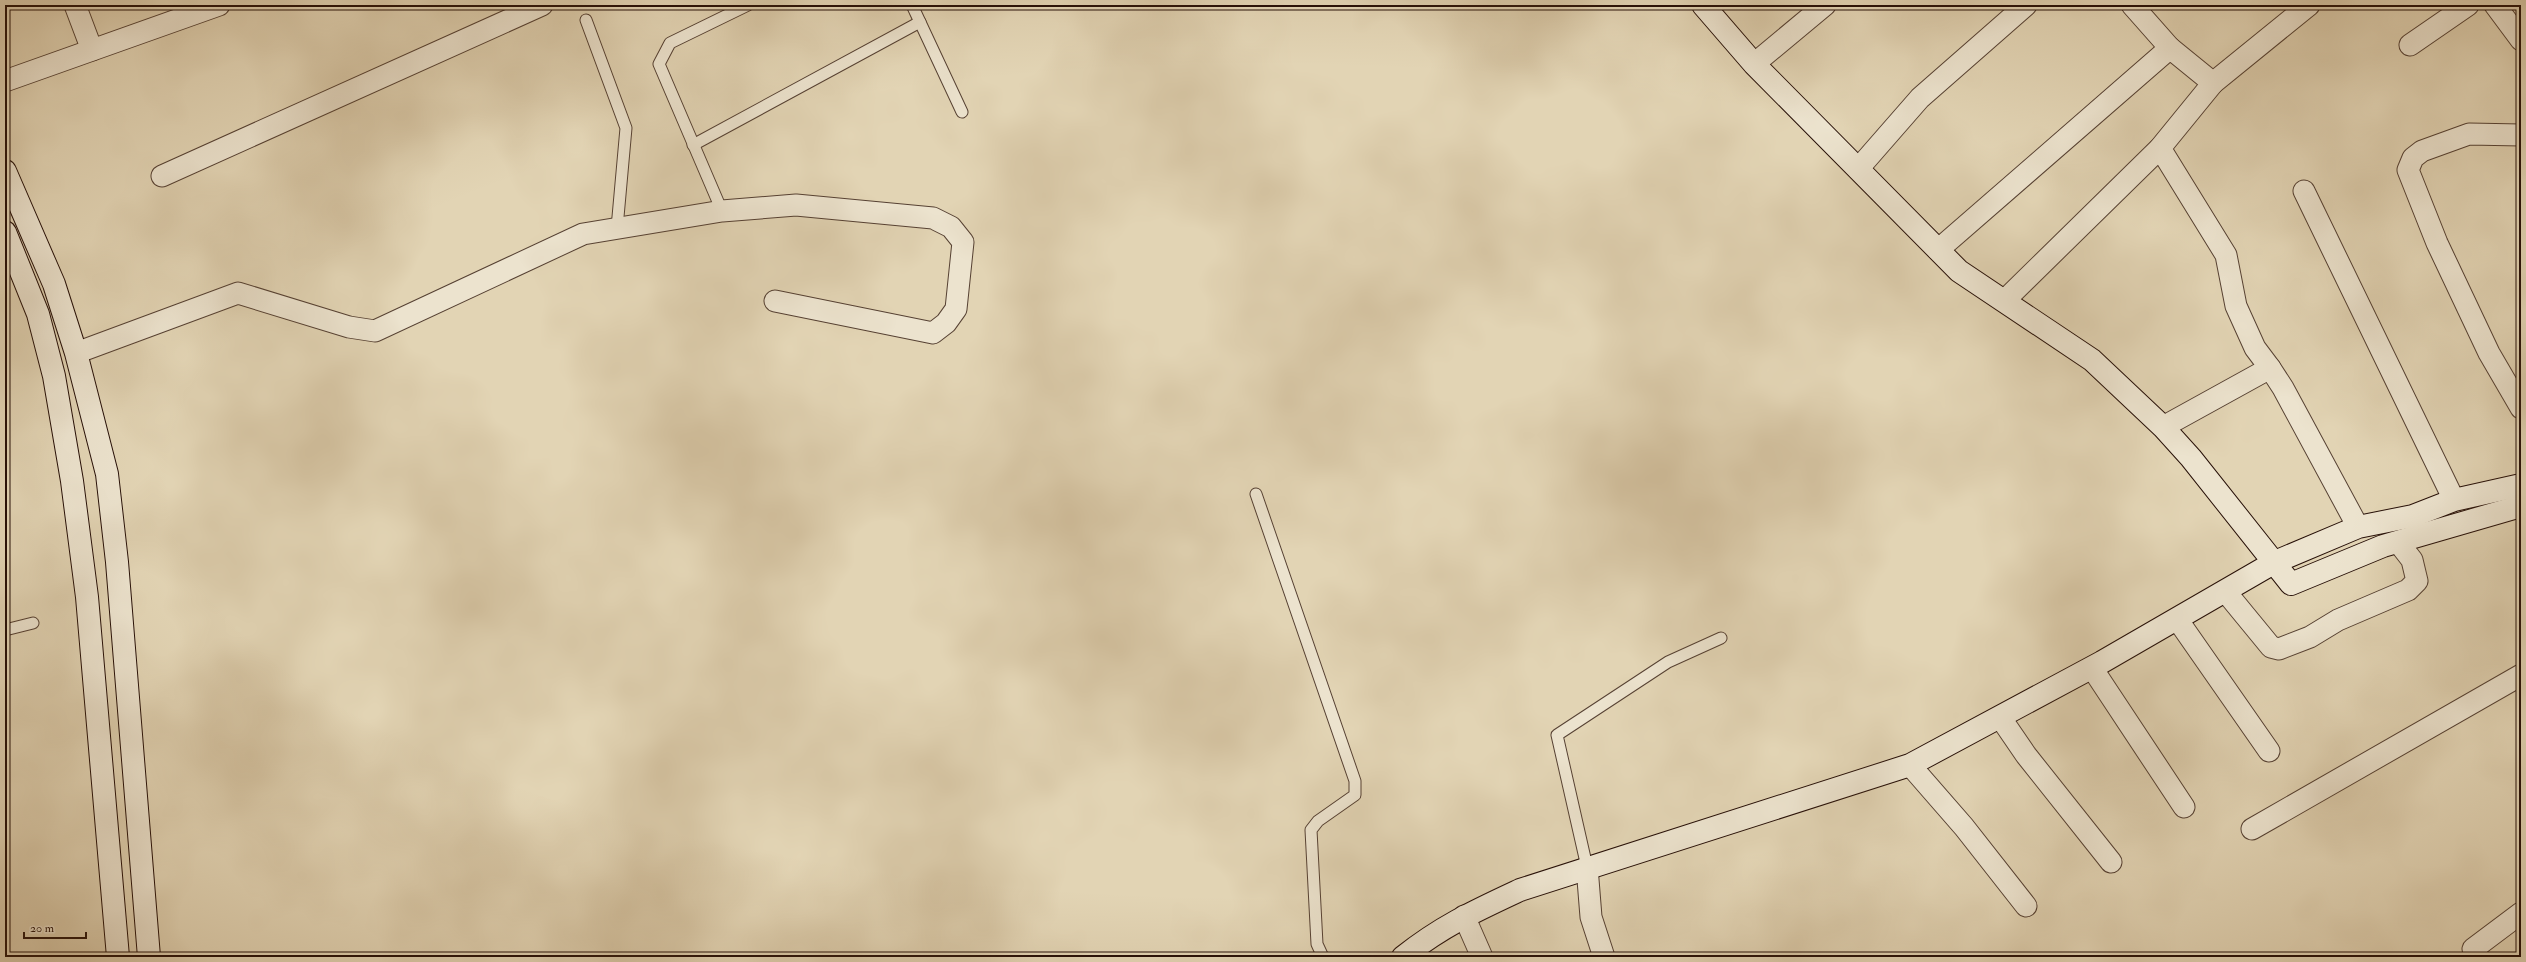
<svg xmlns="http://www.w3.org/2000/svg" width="2526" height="962" viewBox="0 0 2526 962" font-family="'IM FELL Double Pica',serif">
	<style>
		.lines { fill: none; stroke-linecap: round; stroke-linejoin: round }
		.lane-casing { stroke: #564133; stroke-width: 13 }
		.street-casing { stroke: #564133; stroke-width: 23 }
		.secondary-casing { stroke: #271008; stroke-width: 24 }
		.lane { stroke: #ece3ce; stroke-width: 11 }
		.street { stroke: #ece3ce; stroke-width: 21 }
		.secondary { stroke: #ece3ce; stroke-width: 22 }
	</style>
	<rect width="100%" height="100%" fill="#e2d4b4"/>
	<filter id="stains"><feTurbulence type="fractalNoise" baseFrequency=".005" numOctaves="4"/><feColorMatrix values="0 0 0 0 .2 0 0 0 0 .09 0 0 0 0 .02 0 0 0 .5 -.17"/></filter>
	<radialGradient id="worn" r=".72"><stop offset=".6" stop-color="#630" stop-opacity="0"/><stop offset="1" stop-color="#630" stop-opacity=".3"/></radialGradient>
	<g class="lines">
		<g class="lane-casing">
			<g id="lane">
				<path d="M912 5 962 112"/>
				<path d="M586 20 626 128 617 228"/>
				<path d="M693 145 920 22"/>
				<path d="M722 211 659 64 670 43 748 5"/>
				<path d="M1256 494 1355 781V795L1318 821 1311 830 1317 944 1323 957"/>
				<path d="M5 630 33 623"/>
				<path d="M1587 867 1557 735 1668 662 1721 638"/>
			</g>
		</g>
		<g class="street-casing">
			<g id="street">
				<path d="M75 5 92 50"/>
				<path d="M2132 5 2170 48"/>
				<path d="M2495 5 2521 40"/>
				<path d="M2410 45 2468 5"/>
				<path d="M1754 64 1825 5"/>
				<path d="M5 81 219 5"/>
				<path d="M2521 135 2469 134 2422 151 2413 158 2408 170 2437 243 2489 353 2521 408"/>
				<path d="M2160 148 2226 255 2236 306 2255 348 2270 368"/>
				<path d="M1858 169 1920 98 2026 5"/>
				<path d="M162 176 542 5"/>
				<path d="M2304 191 2454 500"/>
				<path d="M1938 250 2170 48 2213 83 2309 5"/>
				<path d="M2004 301 2160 148 2213 83"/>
				<path d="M76 353 238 293 349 327 375 331 583 234 722 211 796 205 933 218 951 227 963 242 956 309 946 323 933 333 775 301"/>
				<path d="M2163 427 2270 368 2283 388 2358 527"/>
				<path d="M2225 591 2271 647 2279 649 2310 637 2338 620 2408 590 2417 581 2412 560 2398 542"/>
				<path d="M2177 619 2269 751"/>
				<path d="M2092 668 2184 807"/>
				<path d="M2000 717 2026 755 2111 862"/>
				<path d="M1910 765 1964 827 2026 906"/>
				<path d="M2252 829 2521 675"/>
				<path d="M1587 867 1591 917 1604 957"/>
				<path d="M1464 916 1482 957"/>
				<path d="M2478 957 2473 949 2521 913"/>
			</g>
		</g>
		<g class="secondary-casing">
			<g id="secondary">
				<path d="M1703 5 1754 64 1959 271 2092 360 2163 427 2191 458 2291 584 2383 546 2521 506"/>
				<path d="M5 171 54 284 76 353 107 474 117 562 149 957"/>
				<path d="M5 232 38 314 54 376 72 481 87 597 118 957"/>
				<path d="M1403 957C1442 926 1475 911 1520 890L1910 765 2102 662 2275 562 2358 527 2413 516 2454 500 2521 485"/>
			</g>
		</g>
		<use href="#lane" class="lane"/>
		<use href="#street" class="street"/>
		<use href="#secondary" class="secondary"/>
	</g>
	<rect width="2526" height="962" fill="none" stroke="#e2d4b4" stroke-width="20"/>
	<rect x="6" y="6" width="2514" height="950" fill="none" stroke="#271008" stroke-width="2"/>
	<rect x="10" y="10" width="2506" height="942" fill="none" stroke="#271008"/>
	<path d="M24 932v6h62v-6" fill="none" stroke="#271008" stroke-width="2"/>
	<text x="30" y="932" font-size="12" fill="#271008" stroke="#ece3ce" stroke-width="3" paint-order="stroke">20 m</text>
	<rect width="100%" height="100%" filter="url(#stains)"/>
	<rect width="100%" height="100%" fill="url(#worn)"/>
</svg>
